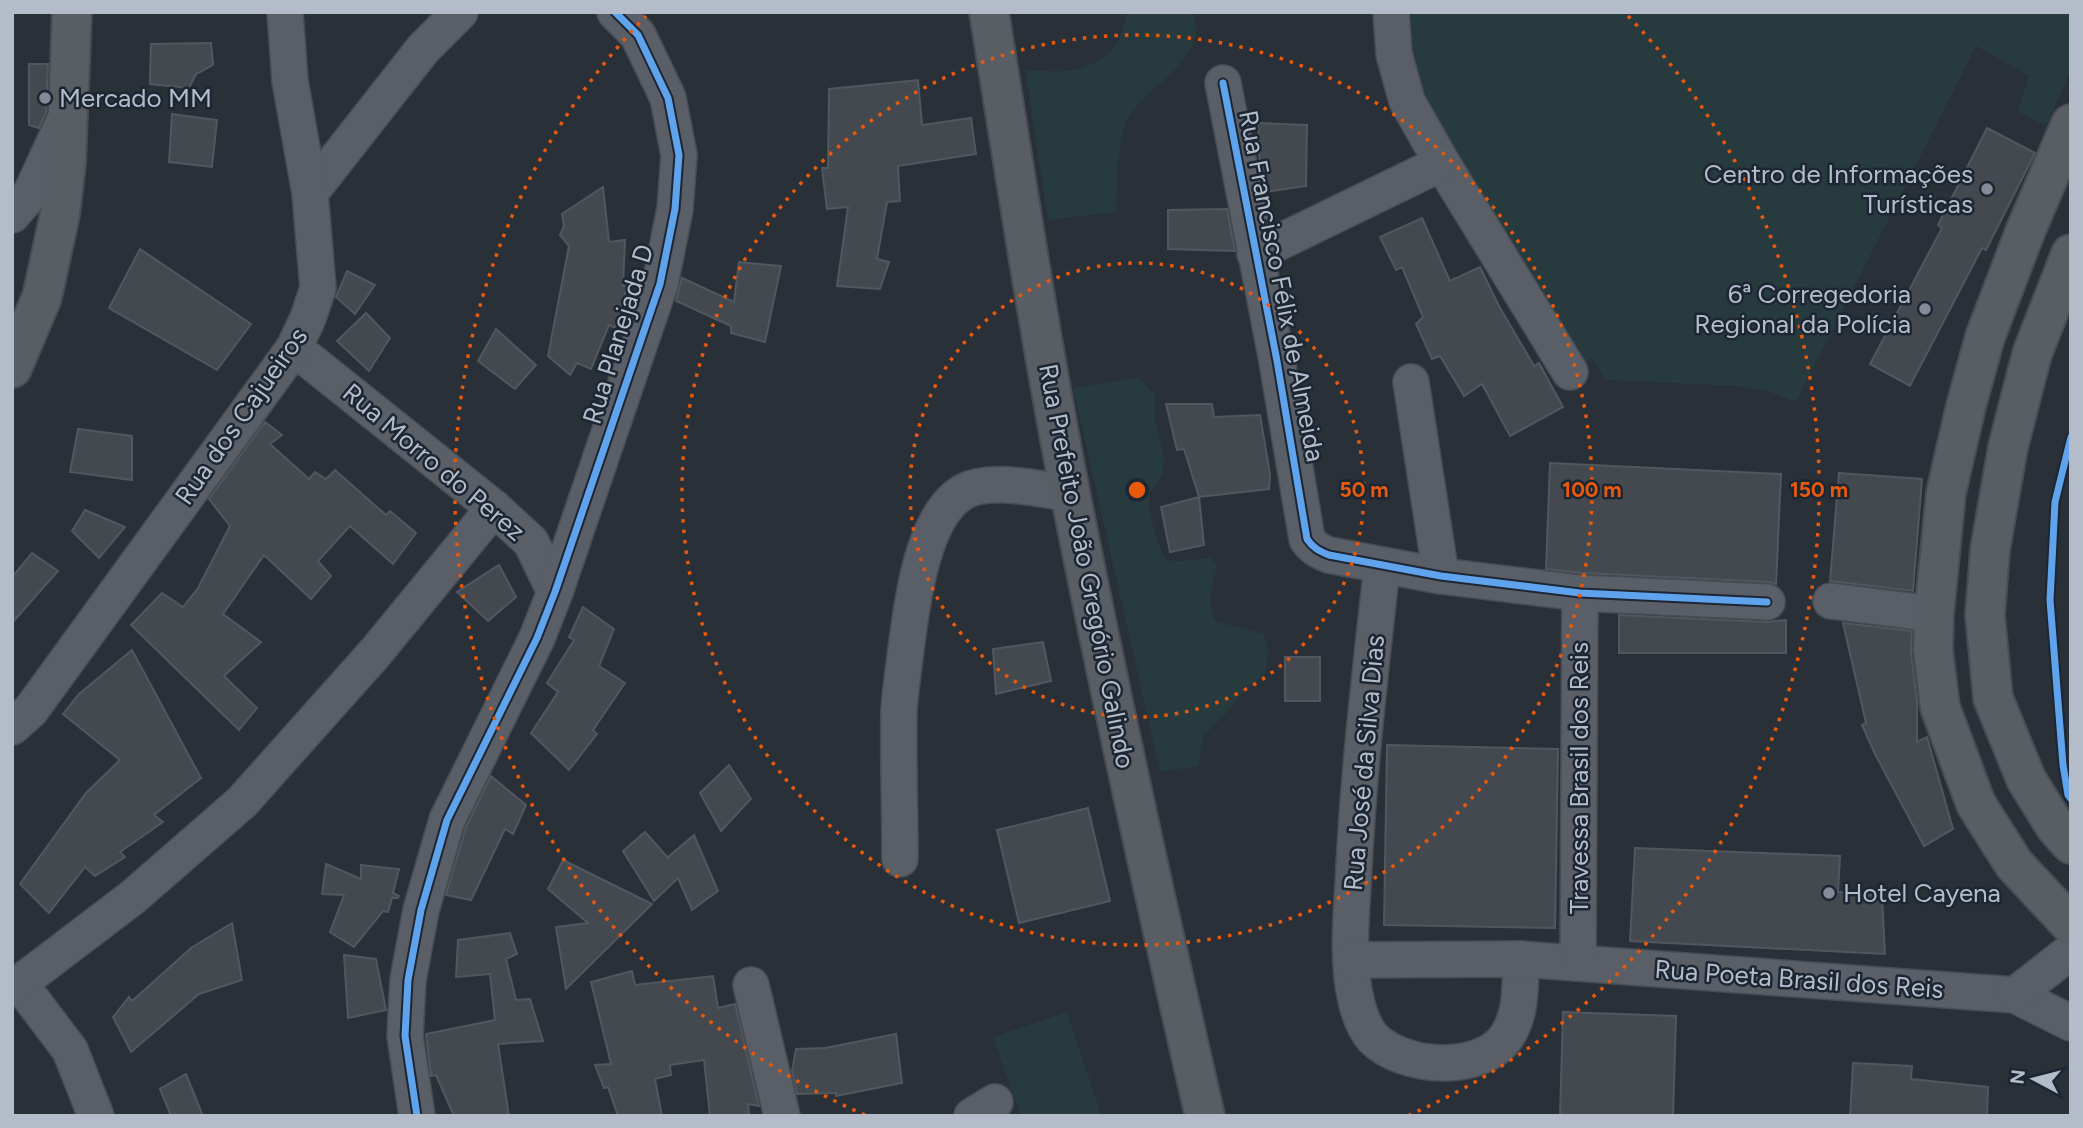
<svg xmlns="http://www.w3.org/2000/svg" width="2083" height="1128" viewBox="0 0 2083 1128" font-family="Figtree,sans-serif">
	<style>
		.green { fill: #273a3e }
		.building { fill: #444950; stroke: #52575f; stroke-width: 2 }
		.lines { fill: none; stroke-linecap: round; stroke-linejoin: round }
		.minor-casing { stroke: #484c53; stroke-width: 38 }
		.secondary-casing { stroke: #484c53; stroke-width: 42 }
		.minor { stroke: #5a5e66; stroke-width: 35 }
		.secondary { stroke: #595d64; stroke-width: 38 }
		.cycleway-casing { stroke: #1d2633; stroke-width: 11 }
		.cycleway { stroke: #60a3ed; stroke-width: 7 }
		.ring { fill: none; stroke: #e8590c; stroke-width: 3.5; stroke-dasharray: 3.5 7 }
		.poi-dot { fill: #848b96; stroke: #1d2633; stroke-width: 2.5 }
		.labels { text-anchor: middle; stroke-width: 5; stroke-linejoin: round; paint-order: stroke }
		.poi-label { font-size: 26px; fill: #b4bcc9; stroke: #1d2633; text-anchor: start }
		.street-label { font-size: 26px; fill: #b4bcc9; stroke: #1d2633 }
		.centre { fill: #e8590c; stroke: #1d2633; stroke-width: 3.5 }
		.ring-label { font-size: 21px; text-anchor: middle; font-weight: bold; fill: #e8590c; stroke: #1d2633; stroke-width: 5; stroke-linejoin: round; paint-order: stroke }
	</style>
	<rect width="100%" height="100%" fill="#2a3038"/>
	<g class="green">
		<path d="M1128 12H1193C1212 61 1136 90 1125 126 1116 152 1118 184 1116 212L1048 220 1025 69C1057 73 1089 75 1113 48 1121 40 1124 23 1128 12Z"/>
		<path d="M1391 12H2071V70L2046 126 2017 111 2029 76 1976 46 1796 402 1768 391 1738 386 1605 380 1592 358 1570 372 1442 163Z"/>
		<path d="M1138 377 1155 395C1156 403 1154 411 1155 418 1159 450 1176 466 1149 493 1149 518 1155 536 1165 559 1181 564 1195 558 1212 558L1217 566C1211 593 1207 593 1215 621L1264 634 1268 653 1265 674 1244 691 1228 711 1204 735 1198 766 1160 772 1073 388Z"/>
		<path d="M1067 1012 1102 1116H1021L993 1037Z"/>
	</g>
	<g class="building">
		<path d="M211 43 213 65 196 74 189 88 150 84 151 44Z"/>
		<path d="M29 64H48L46 112 39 128 29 125Z"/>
		<path d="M918 80 922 125 971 118 976 154 898 166 900 201 887 202 877 259 889 262 880 289 837 286 848 207 827 209 822 168H828L829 89Z"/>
		<path d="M172 114 217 120 212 167 169 162Z"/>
		<path d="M1258 123 1307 125 1306 186 1265 192 1260 169Z"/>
		<path d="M1987 128 2035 153 1986 250 1982 248 1910 386 1870 364 1942 228 1938 225Z"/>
		<path d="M603 187 609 242 625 240 623 286H627L615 328 609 325 591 369 577 363 570 375 548 356 569 246 560 235 564 226 562 214Z"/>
		<path d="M1227 209 1235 251 1168 249V210Z"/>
		<path d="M1422 218 1450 281 1480 267 1499 306 1534 366 1539 363 1563 407 1510 436 1482 384 1464 396 1440 356 1432 359 1416 324 1423 317 1402 267 1396 270 1380 237Z"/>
		<path d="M140 249 251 324 217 370 109 308Z"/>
		<path d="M739 262 781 266 765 342 731 333V326L676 301 682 278 734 302Z"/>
		<path d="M347 271 375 285 355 314 336 297Z"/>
		<path d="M366 313 390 338 369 371 337 341Z"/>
		<path d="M496 329 536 365 515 389 478 361Z"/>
		<path d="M1166 404H1212L1214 417 1260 415 1270 474 1269 489 1199 497 1184 449 1177 450Z"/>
		<path d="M265 422 282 435 270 444 309 479 315 472 326 479 335 470 386 515 390 511 416 533 393 564 350 526 318 561 331 576 311 599 264 555 223 614 261 642 224 676 257 708 239 730 131 625 162 593 183 607 198 588 230 526 209 499Z"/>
		<path d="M78 429 132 436V480L70 472Z"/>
		<path d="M1550 463 1781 474 1776 584 1768 582 1582 573 1546 569Z"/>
		<path d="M1839 473 1922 479 1913 591 1830 581Z"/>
		<path d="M1199 497 1204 545 1170 552 1161 507Z"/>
		<path d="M85 510 125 527 99 558 72 531Z"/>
		<path d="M32 553 58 571 12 623V577Z"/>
		<path d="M499 565 516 597 488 621 457 592Z"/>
		<path d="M583 607 614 629 599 666 625 683 593 730 597 734 569 770 531 733 558 692 547 683 574 640 569 637Z"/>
		<path d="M1619 615 1766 622 1786 620V653H1619Z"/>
		<path d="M1843 623 1912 631 1911 653 1917 701V742L1927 737 1953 829 1924 846 1875 754 1862 725 1866 723Z"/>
		<path d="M1043 642 1051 681 996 694 993 649Z"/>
		<path d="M132 650 201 778 154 815 163 822 120 852 125 857 95 876 85 867 49 913 20 884 86 793 120 760 63 714 79 694Z"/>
		<rect x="1285" y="657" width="35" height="44"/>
		<path d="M1387 745 1558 749 1555 928 1384 925Z"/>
		<path d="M729 765 751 799 721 831 700 793Z"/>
		<path d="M491 776 526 805 513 834 505 829 471 900 446 895 466 827Z"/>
		<path d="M1088 808 1110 901 1019 923 997 830Z"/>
		<path d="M645 832 669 859 668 857 694 835 718 891 692 910 678 878 654 901 623 851Z"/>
		<path d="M1635 848 1840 856 1838 892 1882 896 1885 954 1630 941Z"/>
		<path d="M563 860 652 904 566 989 556 927 588 923 548 889Z"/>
		<path d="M326 864 361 879V865L399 869 393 893 399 896 398 898H392L388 912 383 911 354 947 330 932 344 895 322 894Z"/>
		<path d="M232 923 242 980 199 994 131 1052 113 1017 129 997 132 1001 191 948Z"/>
		<path d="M510 933 517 954 506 959 516 1000 530 999 543 1041 498 1044 509 1116H454L436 1075 431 1076 426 1034 495 1020 490 974 456 977 458 940Z"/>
		<path d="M344 955 376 959 386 1010 348 1018Z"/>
		<path d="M632 971 635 985 713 976 718 1008 735 1004 759 1106 748 1104 749 1116H710L704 1060 670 1065 671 1075 655 1079 662 1116H618L608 1087 604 1088 595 1065 611 1064 591 982Z"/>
		<path d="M1563 1012 1676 1016 1673 1116H1560Z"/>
		<path d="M896 1034 902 1083 836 1096V1093L797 1094 792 1071 796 1049 825 1048Z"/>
		<path d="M1853 1063 1912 1066 1911 1079 1988 1087 1987 1116H1850Z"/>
		<path d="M186 1074 203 1116H171L160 1089Z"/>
	</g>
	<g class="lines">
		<g class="minor-casing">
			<g id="minor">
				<path d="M1391 12 1394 54 1407 101 1442 163 1570 372"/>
				<path d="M1223 83 1277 361 1307 539C1313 548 1319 551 1329 555L1441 576 1580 593 1767 602"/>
				<path d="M310 193 423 49 460 12"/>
				<path d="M12 215 31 193 66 117"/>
				<path d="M1255 254 1442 163"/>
				<path d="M294 348 494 508 531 542 555 592"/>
				<path d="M1411 382 1441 576"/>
				<path d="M1382 566C1371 666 1359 766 1354 867 1352 910 1346 958 1356 1000 1359 1013 1364 1028 1373 1038 1403 1069 1482 1074 1507 1036 1522 1013 1520 985 1521 959"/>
				<path d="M1831 601 1934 614"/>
				<path d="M12 727 31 710 294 348 308 318 318 288 310 193 290 81 285 12"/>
				<path d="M900 859C900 809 898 759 899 710 900 692 903 674 905 657 911 612 920 515 965 491 991 477 1041 490 1070 493"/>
				<path d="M1352 960 1521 959 2015 995 2071 1023"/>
				<path d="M1578 963 1580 593"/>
				<path d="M20 984 70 1050 96 1116"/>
				<path d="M751 985 782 1116"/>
				<path d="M12 989 133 897 242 802 375 653 494 508"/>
				<path d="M2015 995 2071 951"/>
				<path d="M417 1116 405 1036 408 980 421 910 447 820 537 638 555 592 660 284 675 209 679 155 668 98 638 35 615 12"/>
				<path d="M972 1116 995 1102"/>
			</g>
		</g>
		<g class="secondary-casing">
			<g id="secondary">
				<path d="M989 12C1015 172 1039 333 1070 492 1111 700 1157 908 1205 1116"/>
				<path d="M2071 124 2025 232 1985 337 1966 406 1946 493 1934 614 1933 650 1940 707 1976 804 2014 864 2071 925"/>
				<path d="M2071 254 2032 354 2008 447 1990 550 1985 615 1993 698 2026 779 2055 826 2071 844"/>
				<path d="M12 368 42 297 60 214 66 164 72 12"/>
			</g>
		</g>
		<use href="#minor" class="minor"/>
		<use href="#secondary" class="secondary"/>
		<g class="cycleway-casing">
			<g id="cycleway">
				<path d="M1223 83 1277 361 1307 539C1313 548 1319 551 1329 555L1441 576 1580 593 1767 602"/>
				<path d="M2071 437 2055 502 2050 600 2063 765 2068 795 2071 799"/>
				<path d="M417 1116 405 1036 408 980 421 910 447 820 537 638 555 592 660 284 675 209 679 155 668 98 638 35 615 12"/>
			</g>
		</g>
		<use href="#cycleway" class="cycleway"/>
	</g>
	<g class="ring">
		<circle cx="1137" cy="490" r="227"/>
		<circle cx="1137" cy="490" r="455"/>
		<path d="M865 1115A682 682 0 0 1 646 16M1628 16A682 682 0 0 1 1409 1115"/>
	</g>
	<g class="poi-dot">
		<circle cx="45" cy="98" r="7"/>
		<circle cx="1987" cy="189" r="7"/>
		<circle cx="1925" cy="309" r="7"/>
		<circle cx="1829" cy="893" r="7"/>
	</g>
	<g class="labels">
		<g class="poi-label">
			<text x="59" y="107">Mercado MM</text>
			<text x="1973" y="183" text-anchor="end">Centro de Informações<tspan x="1973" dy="30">Turísticas</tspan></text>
			<text x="1911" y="303" text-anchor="end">6ª Corregedoria<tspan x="1911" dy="30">Regional da Polícia</tspan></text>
			<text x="1843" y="902">Hotel Cayena</text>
		</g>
		<g class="street-label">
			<text transform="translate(1282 286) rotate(79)" y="9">Rua Francisco Félix de Almeida</text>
			<text transform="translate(618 334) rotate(-73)" y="9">Rua Planejada D</text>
			<text transform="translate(241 416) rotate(-55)" y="9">Rua dos Cajueiros</text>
			<text transform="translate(434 462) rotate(40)" y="9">Rua Morro do Perez</text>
			<text transform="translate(1087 566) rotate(79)" y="9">Rua Prefeito João Gregório Galindo</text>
			<text transform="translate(1364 763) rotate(-85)" y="9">Rua José da Silva Dias</text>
			<text transform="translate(1579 778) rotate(-90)" y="9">Travessa Brasil dos Reis</text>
			<text transform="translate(1799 979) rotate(4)" y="9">Rua Poeta Brasil dos Reis</text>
		</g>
	</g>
	<circle cx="1137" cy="490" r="10" class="centre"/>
	<g class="ring-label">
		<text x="1364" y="497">50 m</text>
		<text x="1592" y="497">100 m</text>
		<text x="1819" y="497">150 m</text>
	</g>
	<rect width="2083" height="1128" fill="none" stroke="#b4bcc9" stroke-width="28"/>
	<g transform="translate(2034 1079) rotate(277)" stroke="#1d2633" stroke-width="5" paint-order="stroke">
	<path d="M0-5L12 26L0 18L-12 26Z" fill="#b4bcc9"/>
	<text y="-10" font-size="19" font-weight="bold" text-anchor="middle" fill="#b4bcc9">N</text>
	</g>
</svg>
